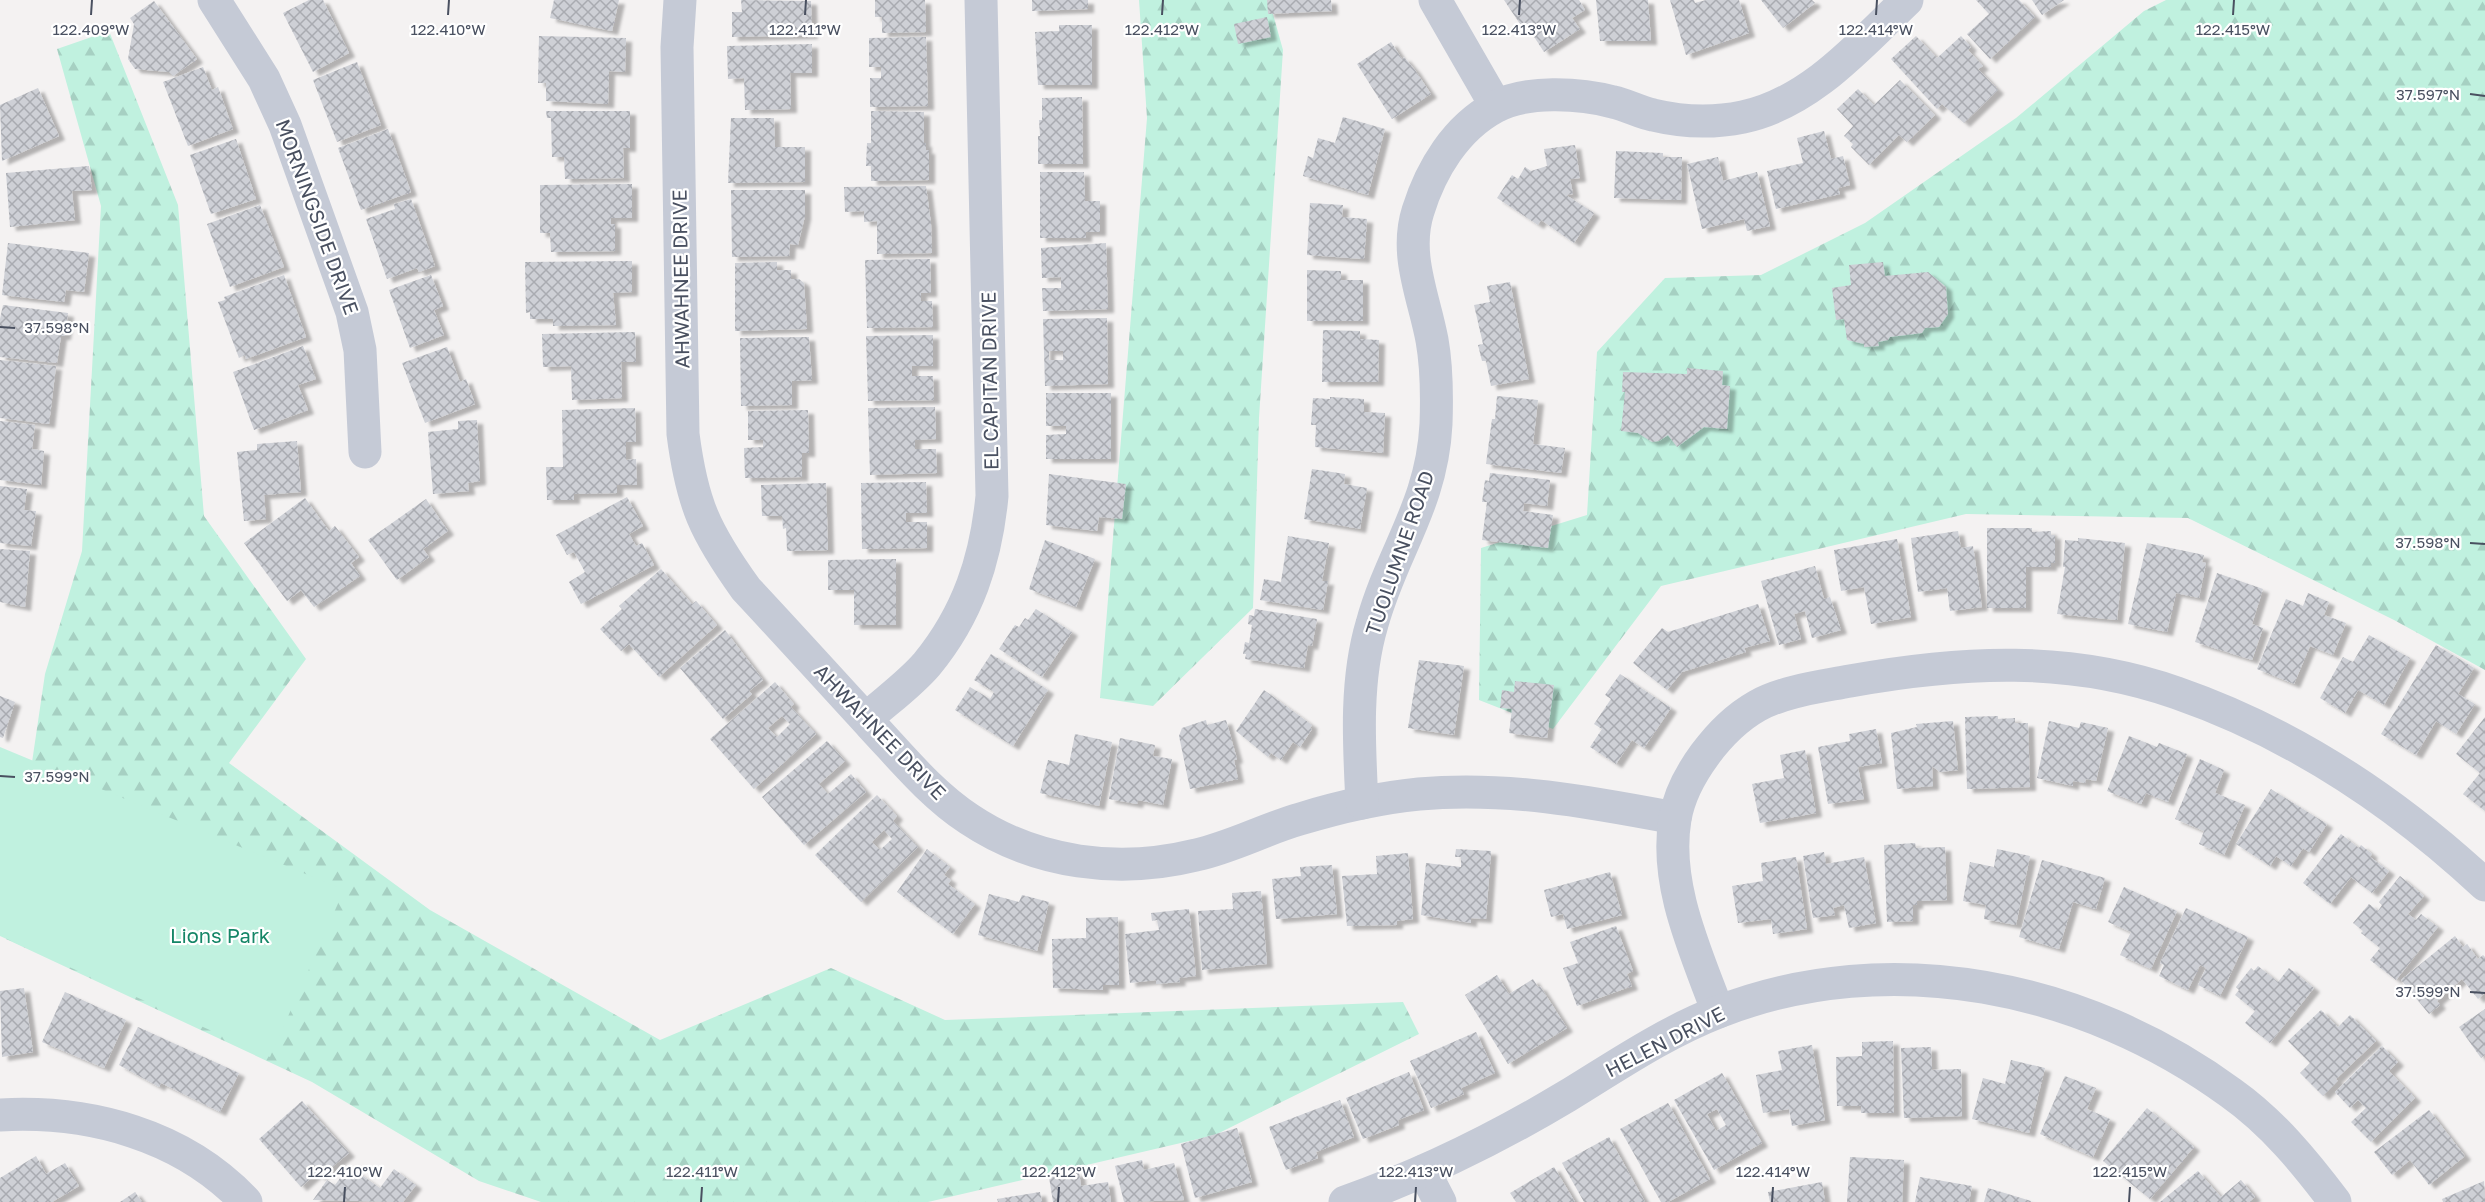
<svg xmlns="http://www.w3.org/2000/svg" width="2485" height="1202" viewBox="0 0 2485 1202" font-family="'Golos Text',sans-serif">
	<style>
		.forest { fill: url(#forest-firs) }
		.park { fill: #c0f1df }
		.building { fill: url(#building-cross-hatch); fill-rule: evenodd; filter: url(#shadow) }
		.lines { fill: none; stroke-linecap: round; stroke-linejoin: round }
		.minor { stroke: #c5cad6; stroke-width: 33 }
		.tertiary { stroke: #c5cad6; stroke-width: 33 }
		.ticks { fill: none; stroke: #495060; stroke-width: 2 }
		.labels { text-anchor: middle; stroke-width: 4.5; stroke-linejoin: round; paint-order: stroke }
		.street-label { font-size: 20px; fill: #495060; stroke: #fff }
		.park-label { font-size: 20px; fill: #158667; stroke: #fff }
		.ticks-label { font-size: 15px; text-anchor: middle; fill: #495060; stroke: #fff; stroke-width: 4.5; stroke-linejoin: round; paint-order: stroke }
	</style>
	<defs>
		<pattern id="forest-firs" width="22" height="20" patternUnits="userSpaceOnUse" patternTransform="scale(1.5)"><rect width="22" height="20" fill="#c0f1df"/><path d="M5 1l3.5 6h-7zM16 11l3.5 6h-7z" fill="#a6d0c2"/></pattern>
		<pattern id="building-cross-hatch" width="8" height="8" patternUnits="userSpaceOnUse" patternTransform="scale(1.5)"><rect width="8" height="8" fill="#ced0d6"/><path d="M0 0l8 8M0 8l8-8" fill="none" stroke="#a9abb1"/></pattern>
		<filter id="shadow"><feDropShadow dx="6" dy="4" stdDeviation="1.5" flood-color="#0004"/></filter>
	</defs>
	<rect width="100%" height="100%" fill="#f4f2f2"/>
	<g class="forest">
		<path d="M1139 0H1269L1283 50 1259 418 1253 608 1153 706 1100 698 1147 118Z"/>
		<path d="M2166 0H2485V670L2394 620 2188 518 1966 514 1661 586 1553 729 1479 700 1481 548 1587 515 1597 352 1665 278 1761 275 1865 223 2016 118 2144 11Z"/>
		<path d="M109 31 178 205 204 516 306 659 229 763 430 910 660 1040 831 968 945 1020 1403 1002 1419 1034 1215 1135 928 1202H541L479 1181 312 1082 6 939 45 674 82 551 101 206 57 49Z"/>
	</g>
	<path class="park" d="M0 747 344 890 270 1057 0 936Z"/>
	<g class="building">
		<path d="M309 0H323L349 53 313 72 283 13Z"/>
		<path d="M554 0H619L612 31 550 18Z"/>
		<path d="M741 0 811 1 812 35 732 37V12H742Z"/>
		<path d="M875 0H925L926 32 882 33V17H875Z"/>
		<path d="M1032 0H1088V9L1032 11Z"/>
		<path d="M1267 0H1331L1332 11 1268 14Z"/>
		<path d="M1504 0H1579L1585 10 1572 18 1580 29 1544 52 1529 29 1526 31 1520 24Z"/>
		<path d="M1596 0H1648L1651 41H1600Z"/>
		<path d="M1670 0H1694L1695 3 1706 0H1739L1749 33 1686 55Z"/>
		<path d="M1761 0H1812L1815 3 1783 28Z"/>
		<path d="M1976 0H2019L2035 17 1990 59 1967 34 1989 14Z"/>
		<path d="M2032 0H2064L2042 15Z"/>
		<path d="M154 1 197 59 173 76 169 72 135 69 128 59 134 24 130 18Z"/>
		<path d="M1267 17 1271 37 1238 44 1234 24Z"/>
		<path d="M1059 25H1092V85H1038L1035 32 1059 31Z"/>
		<path d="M539 36 626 38 625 72 609 71 608 104 546 101V83H538Z"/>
		<path d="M1916 36 1937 58 1961 36 1971 47 1968 50 1983 66 1978 69 1998 90 1964 123 1942 104 1937 109 1891 59Z"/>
		<path d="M926 37 928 106 870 107V78H881V67H869V38Z"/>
		<path d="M1391 42 1402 59 1404 57 1415 70 1431 94 1392 119 1357 64Z"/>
		<path d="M812 44V73H790L791 109 745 110 744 78 728 79 727 46Z"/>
		<path d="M357 62 381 125 337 142 313 80Z"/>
		<path d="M203 67 212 90 218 87 233 129 188 146 163 82Z"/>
		<path d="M1900 80 1935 115 1907 142 1899 135 1869 165 1851 147 1853 144 1844 136 1853 126 1837 109 1858 89 1874 105Z"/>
		<path d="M38 88 59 136 2 161 0 105Z"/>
		<path d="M1082 97 1083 164H1038V136H1040L1039 120H1042V98Z"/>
		<path d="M546 111H630V148H623L624 178 565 179 564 157H552L551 118H547Z"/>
		<path d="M871 111 924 112V143H926V150H929V180L871 181V166H866L867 143H871Z"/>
		<path d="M1343 117 1385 129 1368 195 1303 176 1308 156 1313 158 1318 138 1335 143Z"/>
		<path d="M731 118H774L775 147H805V182L728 183Z"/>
		<path d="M388 129 411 192 361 210 338 148Z"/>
		<path d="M1824 131 1831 159 1843 156 1850 185 1838 188 1840 194 1776 209 1767 171 1803 163 1797 138Z"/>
		<path d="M236 139 256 199 211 214 190 155Z"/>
		<path d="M1575 145 1580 178 1570 179 1573 194 1566 195 1594 213 1574 243 1541 220 1538 225 1497 198 1512 175 1518 179 1525 167 1531 171 1547 166 1544 149Z"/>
		<path d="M1616 151 1663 153V157H1682L1681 200 1614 198Z"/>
		<path d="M1718 157 1723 181 1757 172 1770 226 1747 231 1744 219 1702 229 1687 164Z"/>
		<path d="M89 166 92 190 72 191 75 220 10 227 6 173Z"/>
		<path d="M1040 172H1084L1085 201H1100V232H1086V238H1040Z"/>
		<path d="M632 184V218H611V224H615V251L551 252 550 233H540V185Z"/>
		<path d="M926 186 931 224 932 253 877 254V221L864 222V211L845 212 844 187Z"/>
		<path d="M731 190H805V216L798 245 790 244 789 256 732 257Z"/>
		<path d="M411 199 435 266 419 272 417 268 387 279 366 219 395 209 394 204Z"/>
		<path d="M1310 203 1343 205 1342 217 1367 219 1364 259 1307 255Z"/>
		<path d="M260 205 284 267 230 287 207 224Z"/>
		<path d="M8 243 89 253 84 292 66 290 64 302 2 295Z"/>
		<path d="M1106 243 1108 309 1043 311 1042 288H1061V277L1042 278 1041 248Z"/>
		<path d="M930 259 931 293H921V301H932L933 327 867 328 865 260Z"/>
		<path d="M632 261V292L613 293 616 325 553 326V319H530V312L526 313 525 262Z"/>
		<path d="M777 262V270H791V279H799L804 283 807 329 735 331V263Z"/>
		<path d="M1883 262 1885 276 1928 272 1946 287 1948 314 1939 327 1925 328 1922 333 1890 337 1888 340 1878 342 1879 346 1864 347V344L1847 340 1844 319 1836 320 1832 288 1851 285 1849 265Z"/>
		<path d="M1307 270 1341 271V280H1363V321H1307Z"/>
		<path d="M284 275 306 337 246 359 245 355 239 358 218 302 225 300 224 297Z"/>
		<path d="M431 275 443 306 434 310 444 335 410 348 389 290Z"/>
		<path d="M1510 282 1529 379 1491 386 1486 361H1482L1478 345 1483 344 1474 305 1490 302 1487 286Z"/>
		<path d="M3 305 68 313 65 336H61L57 363 0 357V319Z"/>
		<path d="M1107 318 1108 384 1045 386 1043 319ZM1049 351H1063V360H1049Z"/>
		<path d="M1323 330 1360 331V339L1379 340 1378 382H1322Z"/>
		<path d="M635 332 636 362H621L622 398 572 400 571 366 543 367 542 334Z"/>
		<path d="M933 335V366H912V376H933L934 400 868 401 866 336Z"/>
		<path d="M809 337 812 380 792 381V405L741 406 740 338Z"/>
		<path d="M303 346 316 379 298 385 308 410 254 430 233 372Z"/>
		<path d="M447 347 460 382 466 379 475 404 425 423 402 363Z"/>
		<path d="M0 360 56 366 49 424 0 418Z"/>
		<path d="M1687 368 1723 371 1722 385 1730 386 1727 429 1704 427 1677 447 1668 435 1659 441 1652 442 1638 433 1621 431 1625 392H1622L1623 372 1687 374Z"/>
		<path d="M1046 393H1111V459H1046V435L1066 434V426H1046Z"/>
		<path d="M1497 396 1538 400 1533 444 1565 448 1561 473 1486 464 1492 419H1495Z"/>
		<path d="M1330 397 1364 399V412L1385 413 1383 453 1315 447 1316 425H1311L1313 398 1330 399Z"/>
		<path d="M935 407 936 439 915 440V449H936L937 473 870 475 868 408Z"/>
		<path d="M635 408 636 442H626V460L636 459 637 485H617V493L574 494V500H547L546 467H563L562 410Z"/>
		<path d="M808 410 809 453H802V477L745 478 744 448 763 447V440H748V411Z"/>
		<path d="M477 420 480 481 468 483 469 491 433 494 428 432 458 429V421Z"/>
		<path d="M0 421 35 425 32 449 44 451 41 485 0 480Z"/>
		<path d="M297 441 301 492 264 495 266 519 244 521 237 452 257 450V444Z"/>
		<path d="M1312 469 1345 474 1344 484 1367 488 1360 529 1304 519Z"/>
		<path d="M1490 473 1550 480 1547 506 1524 503 1523 511 1553 515 1548 548 1482 540 1487 502H1482L1485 480 1489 481Z"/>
		<path d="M1049 474 1126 484 1122 519 1099 517 1097 531 1046 525Z"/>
		<path d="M926 482 927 513H906V522H927V548L862 549 861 483Z"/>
		<path d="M826 483 828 550 787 551 786 528 783 529 782 516H762L761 485Z"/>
		<path d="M0 486 27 489 24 510 36 511 31 546 0 543Z"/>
		<path d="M627 497 643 526 629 534 636 546 642 543 654 565 581 604 569 582 585 572 574 552 567 555 556 535Z"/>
		<path d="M305 498 329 531 335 526 359 557 351 563 360 576 314 607 301 590 287 601 244 543Z"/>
		<path d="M426 499 448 531 423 549 429 557 397 580 368 540Z"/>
		<path d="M1987 528H2032V532L2051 531V535H2055V563H2051V567H2026V608H1987Z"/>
		<path d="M1958 531 1961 548 1973 546 1982 607 1950 611 1947 588 1918 592 1911 538Z"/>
		<path d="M1288 536 1329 543 1322 581H1328L1323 610 1260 600 1264 579 1281 582Z"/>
		<path d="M2078 538 2125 543 2117 620 2057 614 2065 567H2063L2065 540 2078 541Z"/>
		<path d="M1897 539 1911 617 1871 624 1864 587 1841 591 1834 550Z"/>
		<path d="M1045 540 1095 559 1076 607 1029 589Z"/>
		<path d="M2147 543 2204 555 2202 562 2206 563 2199 598 2176 593 2167 632 2128 624Z"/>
		<path d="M0 549 30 551 25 607 0 602Z"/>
		<path d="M896 559V625H854V590H828V560Z"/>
		<path d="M1815 566 1824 599 1830 597 1841 630 1812 638 1805 611 1794 614 1801 639 1779 645 1761 581Z"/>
		<path d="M661 569 692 604 696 601 717 625 659 677 629 644 621 651 600 629 622 609 619 606Z"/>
		<path d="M2217 573 2263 589 2252 624 2263 628 2252 660 2195 642Z"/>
		<path d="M2308 593 2329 602 2324 615 2346 623 2333 655 2310 646 2294 684 2257 669 2286 599 2303 606Z"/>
		<path d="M1758 604 1770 641 1744 648 1746 652 1682 672 1667 690 1633 663 1662 628 1668 632Z"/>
		<path d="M1036 609 1072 632 1042 677 999 649 1015 625 1019 627 1025 618 1028 620Z"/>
		<path d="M1255 609 1317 619 1312 646 1308 645 1304 668 1245 659 1246 654H1243L1245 642 1249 643 1252 625 1248 624 1249 615 1254 616Z"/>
		<path d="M725 630 763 680 749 691 752 694 723 719 680 668Z"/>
		<path d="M2369 635 2410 658 2384 705 2358 690 2345 713 2320 698 2343 657 2353 662Z"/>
		<path d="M2436 645 2474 668 2458 694 2475 704 2456 734 2436 721 2416 755 2381 734Z"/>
		<path d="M991 654 1048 690 1013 746 955 710 970 687 990 699 994 692 974 680Z"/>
		<path d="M1419 660 1464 666 1454 735 1408 728Z"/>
		<path d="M1620 674 1671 708 1644 748 1632 740 1616 764 1590 747 1602 729 1594 724 1611 699 1605 695Z"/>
		<path d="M1515 681 1554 685 1547 738 1509 733 1512 709 1500 708 1502 690 1514 692Z"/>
		<path d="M775 682 794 704 791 707 816 734 754 789 710 739ZM782 716 790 724 777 737 768 728Z"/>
		<path d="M1264 690 1312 725 1310 728 1312 729 1300 747 1293 742 1281 760 1271 753 1268 757 1236 731Z"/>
		<path d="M0 696 15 702 3 738 0 737Z"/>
		<path d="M1998 716V719L2015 718V723H2028L2030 787 1967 789 1965 717Z"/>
		<path d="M2485 717V811L2463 794 2480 773 2456 754Z"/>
		<path d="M1206 720 1207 725 1226 720 1237 759 1234 760 1238 779 1190 789 1179 736 1182 728Z"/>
		<path d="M1953 721 1958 770 1940 772 1932 766 1933 786 1897 789 1891 733 1917 727 1916 724Z"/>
		<path d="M2049 721 2079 728 2081 722 2108 728 2096 781 2086 779 2085 783 2073 781V786L2037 778Z"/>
		<path d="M1876 729 1882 763 1858 767 1864 799 1828 804 1818 747 1850 741 1849 734Z"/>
		<path d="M1075 734 1112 742 1099 806 1040 793 1048 760 1069 765Z"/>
		<path d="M2129 736 2157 747 2159 743 2187 754 2168 802 2146 793 2141 804 2107 791Z"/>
		<path d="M1120 738 1155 745 1153 756 1172 759 1163 805 1138 800 1137 804 1109 799Z"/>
		<path d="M827 741 845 761 819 784 828 794 851 774 866 792 804 845 762 797Z"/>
		<path d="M1805 750 1816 813 1760 823 1752 784 1784 778 1780 755Z"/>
		<path d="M2200 759 2224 770 2215 793 2245 805 2224 855 2199 844 2204 831 2175 819Z"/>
		<path d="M2271 789 2327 824 2309 852 2303 848 2291 866 2276 856 2270 866 2236 844Z"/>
		<path d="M877 795 897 816 893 821 918 847 861 902 815 855ZM884 830 892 839 880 850 872 842Z"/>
		<path d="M2341 834 2359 848 2361 845 2372 854 2370 857 2389 871 2372 893 2351 877 2330 904 2303 883Z"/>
		<path d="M1915 843 1916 848 1945 847 1947 900 1917 901V905H1913V921L1887 922 1884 845Z"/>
		<path d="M927 849 950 867 944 875 951 880 948 884 975 904 953 934 897 892Z"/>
		<path d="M1456 849 1491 851 1486 919 1471 918V923L1421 915 1426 863 1461 867V857H1455Z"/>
		<path d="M1997 849 2030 856 2016 925 1984 919 1986 905 1963 901 1970 862 1994 867Z"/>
		<path d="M1824 852 1826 864 1864 857 1876 923 1849 928 1844 905 1833 908 1835 915 1813 918 1803 856Z"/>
		<path d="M1408 853 1413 919 1397 921V925L1347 926 1342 876 1377 874 1376 856Z"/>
		<path d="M1796 857 1807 929 1773 934 1771 919 1738 923 1732 886 1763 881 1761 863Z"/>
		<path d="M2042 860 2105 878 2096 909 2073 902 2059 949 2019 937Z"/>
		<path d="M1332 865 1337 914 1276 919 1272 879 1301 876 1300 867Z"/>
		<path d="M1610 872 1622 915 1567 929 1563 914 1551 917 1544 890Z"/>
		<path d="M2400 876 2424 896 2408 914 2416 920 2421 914 2438 927 2396 980 2370 960 2380 948 2361 933 2363 931 2353 923 2369 904 2378 911 2382 905 2379 902Z"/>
		<path d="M2124 887 2177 911 2151 969 2120 955 2131 932 2108 922Z"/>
		<path d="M1261 891 1267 964 1202 970 1198 911 1233 909 1232 893Z"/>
		<path d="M989 894 1019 902 1022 895 1049 902 1037 951 978 935Z"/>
		<path d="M2186 908 2248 937 2220 996 2198 985 2206 968 2200 965 2188 990 2159 976 2164 965 2160 963Z"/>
		<path d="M1189 909 1196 976 1179 978 1180 982 1156 984V980L1130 983 1125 934 1159 930 1157 920 1152 921 1151 913Z"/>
		<path d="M1118 917 1119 985H1103V990L1053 988 1052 939 1086 938V918Z"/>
		<path d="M1616 926 1633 971 1627 974 1632 986 1577 1006 1563 968 1578 963 1570 942Z"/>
		<path d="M2455 936 2463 947 2467 944 2478 959 2483 955 2485 957V993L2478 999 2462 979 2437 1001 2440 1005 2429 1014 2401 980Z"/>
		<path d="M2258 966 2278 982 2289 968 2314 988 2270 1043 2245 1023 2255 1011 2235 995 2239 990 2236 987 2251 968 2254 971Z"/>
		<path d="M1497 975 1509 994 1533 979 1538 987 1540 986 1567 1028 1508 1064 1465 995Z"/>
		<path d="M24 988 33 1052 2 1057 0 991Z"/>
		<path d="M65 992 126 1020 104 1068 42 1042Z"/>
		<path d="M2485 1009V1055L2481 1058 2459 1027Z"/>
		<path d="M2321 1010 2338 1027 2350 1015 2376 1041 2336 1079 2338 1081 2323 1096 2300 1073 2310 1063 2288 1041Z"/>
		<path d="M138 1027 239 1073 220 1112 161 1083 159 1087 119 1065Z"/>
		<path d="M1476 1032 1495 1073 1461 1088 1464 1094 1431 1108 1410 1061Z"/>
		<path d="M1893 1041 1894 1113H1861V1106H1837L1836 1057 1862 1056V1042Z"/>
		<path d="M1812 1045 1825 1120 1792 1126 1789 1109 1763 1113 1756 1075 1782 1070 1778 1051Z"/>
		<path d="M2382 1046 2398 1062 2389 1071 2415 1098 2371 1142 2351 1122 2366 1108 2358 1100 2350 1108 2335 1092Z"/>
		<path d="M1931 1047 1932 1070 1961 1069 1962 1116 1904 1118 1901 1048Z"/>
		<path d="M2011 1060 2045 1068 2029 1133 1972 1119 1983 1078 2005 1084Z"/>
		<path d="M1409 1072 1424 1110 1398 1120 1399 1125 1363 1139 1346 1098Z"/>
		<path d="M1722 1073 1762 1143 1714 1170 1674 1100ZM1717 1109 1726 1125 1716 1131 1707 1114Z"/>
		<path d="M2065 1076 2096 1088 2087 1109 2110 1119 2093 1157 2040 1134Z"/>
		<path d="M1340 1100 1354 1137 1316 1152 1318 1158 1286 1170 1269 1127Z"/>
		<path d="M302 1101 349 1153 320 1177 317 1173 301 1187 259 1139Z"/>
		<path d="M1668 1103 1710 1179 1668 1202H1661L1620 1129Z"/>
		<path d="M2147 1108 2194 1147 2150 1199 2103 1161Z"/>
		<path d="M2429 1110 2465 1156 2429 1185 2410 1160 2392 1175 2374 1152Z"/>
		<path d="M1237 1128 1252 1182 1195 1198 1181 1144Z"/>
		<path d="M1609 1137 1645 1202H1584L1562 1163Z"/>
		<path d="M36 1156 46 1174 65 1163 79 1186 52 1202H0V1178Z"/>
		<path d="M1850 1157 1904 1160 1902 1202H1847Z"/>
		<path d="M1142 1160 1144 1170 1174 1163 1184 1200 1124 1202 1115 1166Z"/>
		<path d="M349 1166 380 1188 394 1169 416 1185 403 1202 313 1200 327 1180 335 1185Z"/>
		<path d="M1554 1167 1575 1202H1516L1510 1193Z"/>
		<path d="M2198 1171 2221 1197 2241 1180 2255 1197 2249 1202H2160Z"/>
		<path d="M1079 1172 1081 1186 1108 1182 1111 1202H1053L1049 1177Z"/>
		<path d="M1920 1177 1972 1186 1969 1202H1915Z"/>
		<path d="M2484 1181 2485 1202H2443L2442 1199Z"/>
		<path d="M1822 1182 1825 1202H1770L1768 1192Z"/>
		<path d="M1988 1188 2031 1201V1202H1984Z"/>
		<path d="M135 1192 142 1202H120Z"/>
		<path d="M1040 1192 1042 1202H998L997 1199Z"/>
	</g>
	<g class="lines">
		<g class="minor">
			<path d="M214 0 264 79 285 125 352 312 360 350 365 452"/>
			<path d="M680 0 677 47 683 434C692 504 705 532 746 589 788 634 829 679 871 725 902 758 931 794 969 819 1036 864 1119 874 1196 855 1232 847 1265 829 1300 819 1339 807 1379 798 1419 794 1506 786 1590 802 1675 818"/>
			<path d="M1435 0 1496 106"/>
			<path d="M866 719C886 701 910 684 927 664 968 614 986 559 992 496L981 0"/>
			<path d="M1362 803C1359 744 1355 681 1372 624 1392 551 1432 505 1436 424 1437 396 1437 368 1432 340 1424 297 1404 255 1418 211 1431 169 1456 128 1495 107 1525 90 1580 93 1613 102 1627 105 1639 112 1653 115 1682 122 1714 123 1743 117 1810 103 1860 45 1907 0"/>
			<path d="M1718 1012C1696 952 1664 885 1675 819 1682 777 1720 727 1757 706 1784 691 1819 687 1850 681 1961 661 2069 655 2177 693 2292 733 2396 802 2485 885"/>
			<path d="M1424 1171 1440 1202"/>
		</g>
		<g class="tertiary">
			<path d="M0 1115C90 1110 183 1135 246 1202"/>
			<path d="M1345 1202C1422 1175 1497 1138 1567 1096 1616 1066 1664 1033 1718 1012 1890 945 2085 986 2231 1093 2272 1122 2305 1162 2335 1202"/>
		</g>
	</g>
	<path class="ticks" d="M91 15 92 0M448 15 449 0M805 15 806 0M1162 15 1163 0M1519 15 1520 0M1876 15 1877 0M2233 15 2234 0M2470 94 2485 96M0 327 15 328M2470 543 2485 544M0 776 15 777M2470 992 2485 993M344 1202 345 1187M701 1202 702 1187M1058 1202 1059 1187M1415 1202 1416 1187M1772 1202 1773 1187M2129 1202 2130 1187"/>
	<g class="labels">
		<g class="street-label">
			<text transform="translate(317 217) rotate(70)" y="7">MORNINGSIDE DRIVE</text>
			<text transform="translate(681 279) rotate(-91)" y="7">AHWAHNEE DRIVE</text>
			<text transform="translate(990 381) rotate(-91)" y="7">EL CAPITAN DRIVE</text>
			<text transform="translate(1400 553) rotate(-71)" y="7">TUOLUMNE ROAD</text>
			<text transform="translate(880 732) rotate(46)" y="7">AHWAHNEE DRIVE</text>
			<text transform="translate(1665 1042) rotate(-27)" y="7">HELEN DRIVE</text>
		</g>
		<g class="park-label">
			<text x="220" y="943">Lions Park</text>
		</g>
	</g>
	<g class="ticks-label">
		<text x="448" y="35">122.410°W</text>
		<text x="805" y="35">122.411°W</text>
		<text x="1162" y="35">122.412°W</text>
		<text x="1519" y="35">122.413°W</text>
		<text x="1876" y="35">122.414°W</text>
		<text x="2233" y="35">122.415°W</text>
		<text x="91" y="35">122.409°W</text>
		<text x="2428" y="100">37.597°N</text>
		<text x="57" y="333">37.598°N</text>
		<text x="2428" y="548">37.598°N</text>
		<text x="57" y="782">37.599°N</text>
		<text x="2428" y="997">37.599°N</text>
		<text x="345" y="1177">122.410°W</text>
		<text x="702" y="1177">122.411°W</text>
		<text x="1059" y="1177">122.412°W</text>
		<text x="1416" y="1177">122.413°W</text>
		<text x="1773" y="1177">122.414°W</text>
		<text x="2130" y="1177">122.415°W</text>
	</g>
</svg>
